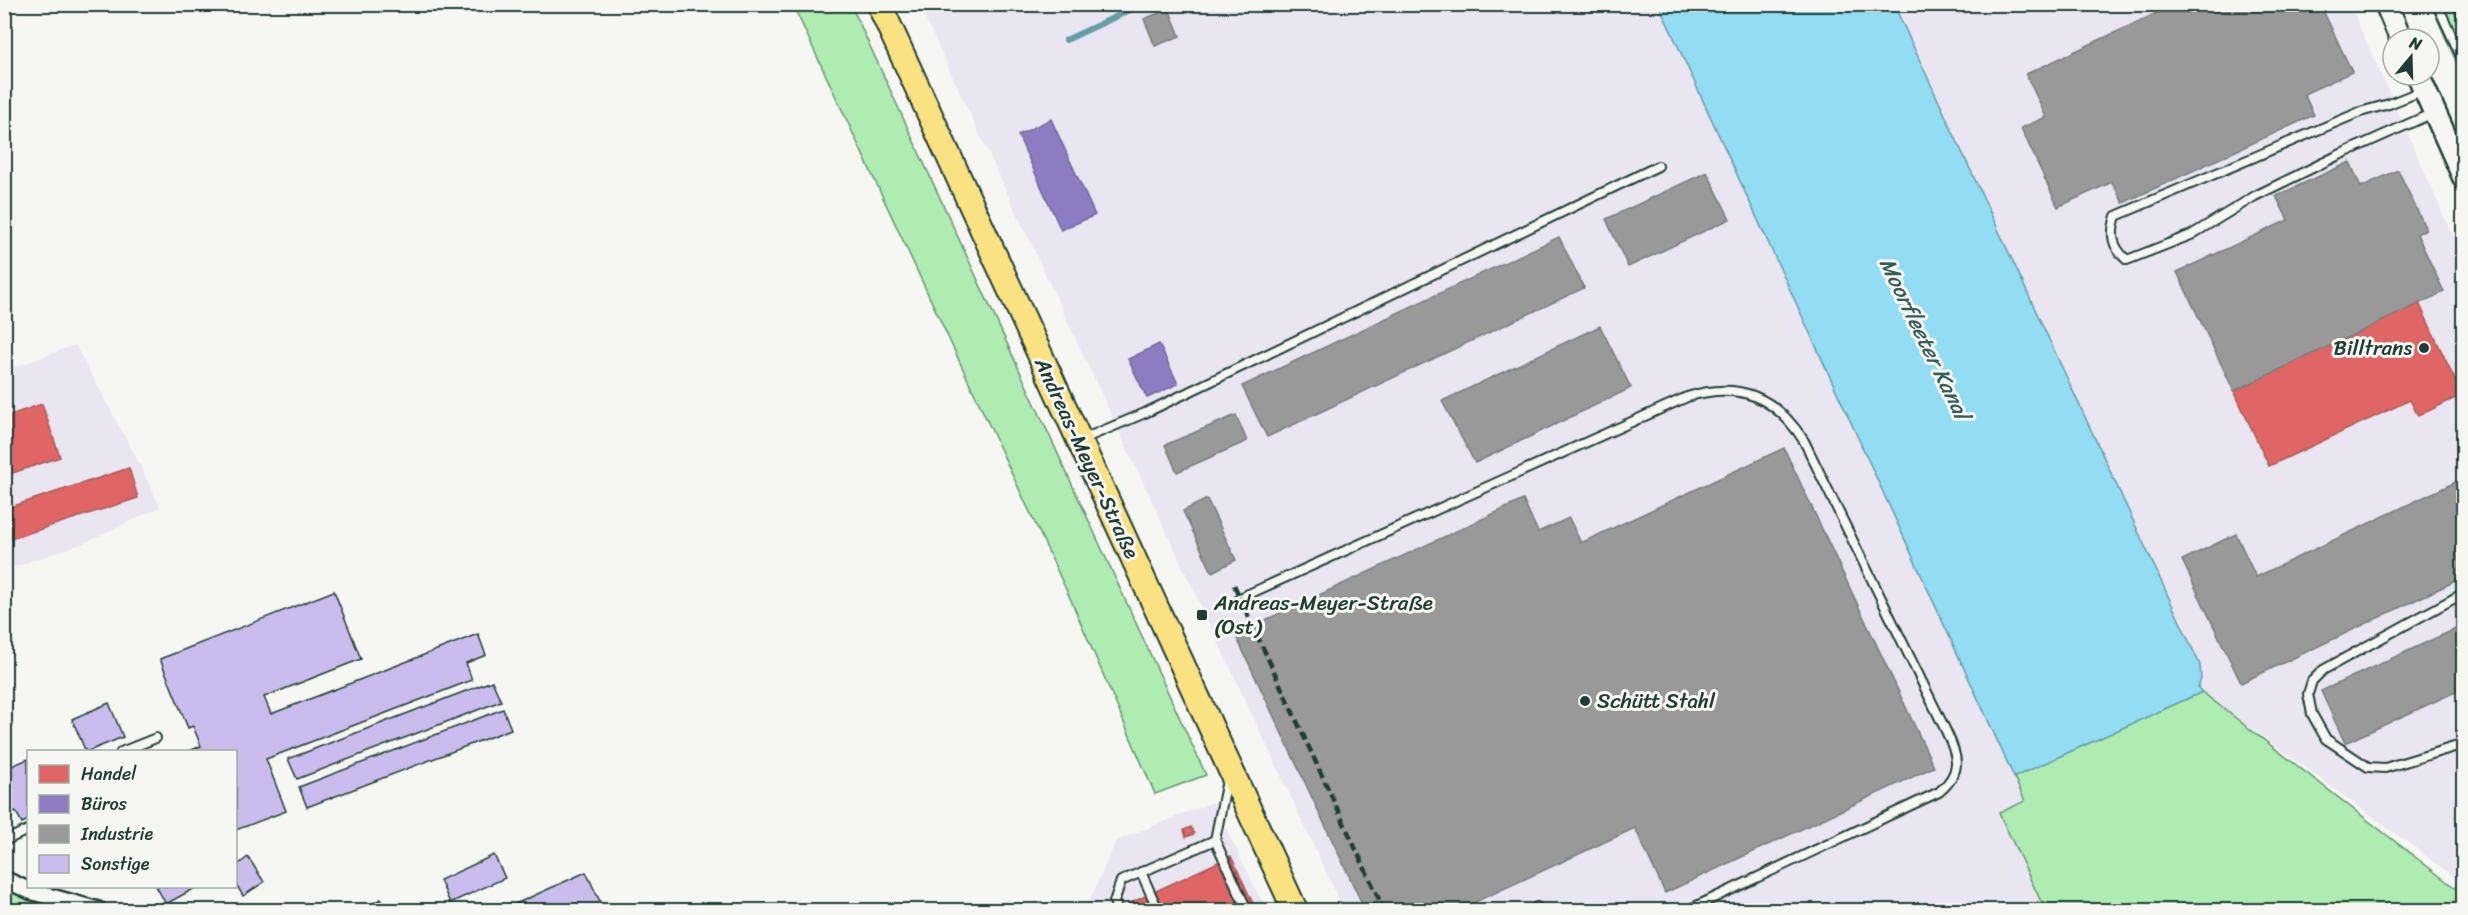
<svg xmlns="http://www.w3.org/2000/svg" width="2468" height="915" viewBox="0 0 2468 915" font-family="Sriracha,sans-serif">
	<style>
		.built { fill: #e9e5f1 }
		.green { fill: #aeecb2; stroke: #669473; stroke-width: 1.5 }
		.water { fill: #93ddf4; stroke: #659da7; stroke-width: 1.5 }
		.shops { fill: #e06666; stroke: #a65a57; stroke-width: 1.5 }
		.offices { fill: #8e7cc3; stroke: #6d6998; stroke-width: 1.5 }
		.industry { fill: #999; stroke: #747d7b; stroke-width: 1.5 }
		.lines { fill: none; stroke-linecap: round; stroke-linejoin: round }
		.stream { stroke: #659da7; stroke-width: 6 }
		.building { fill: #cbbcee; stroke: #1f3d34; stroke-width: 1.5 }
		.lane-casing { stroke: #1f3d34; stroke-width: 12 }
		.street-casing { stroke: #1f3d34; stroke-width: 20 }
		.secondary-casing { stroke: #1f3d34; stroke-width: 26 }
		.primary-casing { stroke: #1f3d34; stroke-width: 28 }
		.lane { stroke: #f6f6f2; stroke-width: 8 }
		.street { stroke: #f6f6f2; stroke-width: 15 }
		.secondary { stroke: #f6f6f2; stroke-width: 21 }
		.primary { stroke: #fae181; stroke-width: 24 }
		.rail { stroke: #1f3d34; stroke-width: 4.5; stroke-dasharray: 9 4.5; stroke-linecap: butt }
		.poi-dot { fill: #1f3d34; stroke: #f6f6f2; stroke-width: 2 }
		.labels { text-anchor: middle; stroke-width: 6; stroke-linejoin: round; paint-order: stroke }
		.poi-label { font-size: 21px; fill: #1f3d34; stroke: #f6f6f2; text-anchor: start }
		.street-label { font-size: 21px; fill: #1f3d34; stroke: #f6f6f2 }
		.water-label { font-size: 22px; font-style: italic; fill: #365d5a; stroke: #f6f6f2 }
	</style>
	<rect width="100%" height="100%" fill="#f6f6f2"/>
	<filter id="ink" filterUnits="userSpaceOnUse"><feTurbulence type="fractalNoise" baseFrequency=".0167" numOctaves="2"/><feDisplacementMap in="SourceGraphic" scale="12" xChannelSelector="R" yChannelSelector="G"/><feConvolveMatrix kernelMatrix="1 2 1 2 8 2 1 2 1" color-interpolation-filters="sRGB"/></filter>
	<g filter="url(#ink)">
		<g class="built">
			<path d="M919 5H1659L2025 801 1999 813 2045 910H1344Z"/>
			<path d="M1894 5H2350L2463 259V883L2198 689 2201 679 2200 665Z"/>
			<path d="M75 345 137 459 160 507 84 543 5 570V371Z"/>
			<path d="M1213 802 1266 910H1095L1090 901 1116 841Z"/>
		</g>
		<g class="green">
			<path d="M793 5H851L1206 775 1155 794 1070 598Z"/>
			<path d="M2431 5H2463V77Z"/>
			<path d="M2202 692 2463 894V910H2045L1999 813 2025 801 2014 777Z"/>
			<path d="M5 890 66 910H5Z"/>
		</g>
		<path class="water" d="M1659 5H1894L2200 665 2201 679 2198 688 2202 692 2014 777Z"/>
		<g class="shops">
			<path d="M2419 303 2462 395 2418 416 2410 400 2269 466 2234 391Z"/>
			<path d="M42 404 60 457 4 476V417Z"/>
			<path d="M129 468 138 498 4 541V509Z"/>
			<path d="M1191 827 1194 834 1186 837 1184 830Z"/>
			<path d="M1231 856 1256 910H1131L1128 904Z"/>
		</g>
		<g class="offices">
			<path d="M1051 119 1095 215 1061 230 1018 135Z"/>
			<path d="M1159 344 1178 384 1147 398 1128 359Z"/>
		</g>
		<g class="industry">
			<path d="M2176 4H2320L2352 72 2304 94 2314 115 2123 203 2112 182 2058 207 2021 128 2046 117 2026 74Z"/>
			<path d="M1169 9 1180 36 1155 46 1144 19Z"/>
			<path d="M2350 162 2361 187 2398 170 2426 229 2417 234 2444 292 2234 391 2177 272 2288 220 2276 196Z"/>
			<path d="M1707 172 1730 219 1628 267 1606 219Z"/>
			<path d="M1559 237 1584 288 1267 437 1242 386Z"/>
			<path d="M1600 326 1631 388 1475 463 1442 401Z"/>
			<path d="M1236 415 1247 441 1177 472 1165 445Z"/>
			<path d="M1784 448 1934 767 1665 893 1635 828 1458 910H1365L1235 634 1523 500 1538 532 1569 518 1581 543Z"/>
			<path d="M2464 478V577L2241 683 2182 560 2236 534 2256 577Z"/>
			<path d="M1207 499 1236 560 1212 572 1183 511Z"/>
			<path d="M2464 625V688L2345 743 2321 691Z"/>
		</g>
		<g class="lines">
			<path class="stream" d="M1066 40 1143 4"/>
		</g>
		<g class="building">
			<path d="M2464 8V28H2462L2455 12Z"/>
			<path d="M334 591 361 659 264 697 271 714 478 634 486 655 466 663 472 680 266 759 286 811 236 830V752H187L201 746 193 726 188 728 160 659Z"/>
			<path d="M492 681 501 701 297 779 288 759Z"/>
			<path d="M109 703 123 737 86 752 72 719Z"/>
			<path d="M503 709 511 729 307 807 299 787Z"/>
			<path d="M28 759V820L22 823 16 812 4 816V769Z"/>
			<path d="M494 855 505 878 450 903 440 880Z"/>
			<path d="M248 857 264 882 243 896 236 884V866Z"/>
			<path d="M586 872 603 908 599 910H502Z"/>
			<path d="M156 886H197V887L166 904Z"/>
			<path d="M381 899 387 910H359Z"/>
		</g>
		<g class="lines">
			<g class="lane-casing">
				<g id="lane">
					<path d="M2437 4 2460 54 2464 56"/>
					<path d="M2424 90 2389 104 2360 112 2116 216C2110 235 2112 247 2127 260L2191 235 2255 196 2339 155 2433 113"/>
					<path d="M1083 439 1145 413 1658 166"/>
					<path d="M2464 593 2323 670 2312 681 2308 694 2312 714 2326 739 2368 767 2385 768 2464 744"/>
					<path d="M1240 598 1687 397C1739 381 1775 396 1804 441L1946 731C1958 756 1963 772 1939 792L1688 910"/>
					<path d="M121 752 156 738"/>
					<path d="M1227 780 1215 840 1247 910"/>
					<path d="M4 841 28 830"/>
					<path d="M1141 872 1158 910"/>
					<path d="M1537 907 1539 910"/>
					<path d="M1118 910 1114 902 1121 881 1215 840"/>
				</g>
			</g>
			<g class="street-casing">
				<path id="street" d="M4 879 30 891 98 910"/>
			</g>
			<g class="secondary-casing">
				<g id="secondary">
					<path d="M2386 4 2401 39"/>
					<path d="M2418 75 2464 178"/>
				</g>
			</g>
			<g class="primary-casing">
				<path id="primary" d="M879 4 1295 910"/>
			</g>
			<use href="#lane" class="lane"/>
			<use href="#street" class="street"/>
			<use href="#secondary" class="secondary"/>
			<use href="#primary" class="primary"/>
			<path class="rail" d="M1234 585 1384 910"/>
		</g>
	</g>
	<g class="poi-dot">
		<circle cx="2424" cy="348" r="6"/>
		<rect x="1196" y="609" width="12" height="12" rx="3"/>
		<circle cx="1585" cy="701" r="6"/>
	</g>
	<g class="labels">
		<g class="poi-label">
			<text x="2412" y="355" text-anchor="end">Billtrans</text>
			<text x="1214" y="610">Andreas-Meyer-Straße<tspan x="1214" dy="24">(Ost)</tspan></text>
			<text x="1597" y="708">Schütt Stahl</text>
		</g>
		<g class="street-label">
			<text transform="translate(1087 458) rotate(65)" y="7">Andreas-Meyer-Straße</text>
		</g>
		<g class="water-label">
			<text transform="translate(1925 338) rotate(64)" y="8">Moorfleeter Kanal</text>
		</g>
	</g>
	<rect width="2468" height="915" fill="none" stroke="#f6f6f2" stroke-width="24"/>
	<rect x="12" y="12" width="2444" height="891" fill="none" stroke="#1f3d34" stroke-width="2" filter="url(#ink)"/>
	<rect x="27" y="750" width="210" height="138" fill="#f6f6f2" stroke="#a0aca6" stroke-width="1.5"/>
	<rect x="39" y="765" width="30" height="18" fill="#e06666" stroke="#a0aca6" stroke-width="1.5"/>
	<text x="81" y="780" font-size="18" fill="#1f3d34">Handel</text>
	<rect x="39" y="795" width="30" height="18" fill="#8e7cc3" stroke="#a0aca6" stroke-width="1.5"/>
	<text x="81" y="810" font-size="18" fill="#1f3d34">Büros</text>
	<rect x="39" y="825" width="30" height="18" fill="#999999" stroke="#a0aca6" stroke-width="1.5"/>
	<text x="81" y="840" font-size="18" fill="#1f3d34">Industrie</text>
	<rect x="39" y="855" width="30" height="18" fill="#cbbcee" stroke="#a0aca6" stroke-width="1.5"/>
	<text x="81" y="870" font-size="18" fill="#1f3d34">Sonstige</text>
	<g transform="translate(2411 57) rotate(19)"><circle r="28" fill="#f6f6f2" stroke="#a0aca6" stroke-width="1.5"/>
	<path d="M0-4.5L10 22L0 15L-10 22Z" fill="#1f3d34"/>
	<text y="-9" font-size="16" font-weight="bold" text-anchor="middle" fill="#1f3d34">N</text>
	</g>
</svg>
